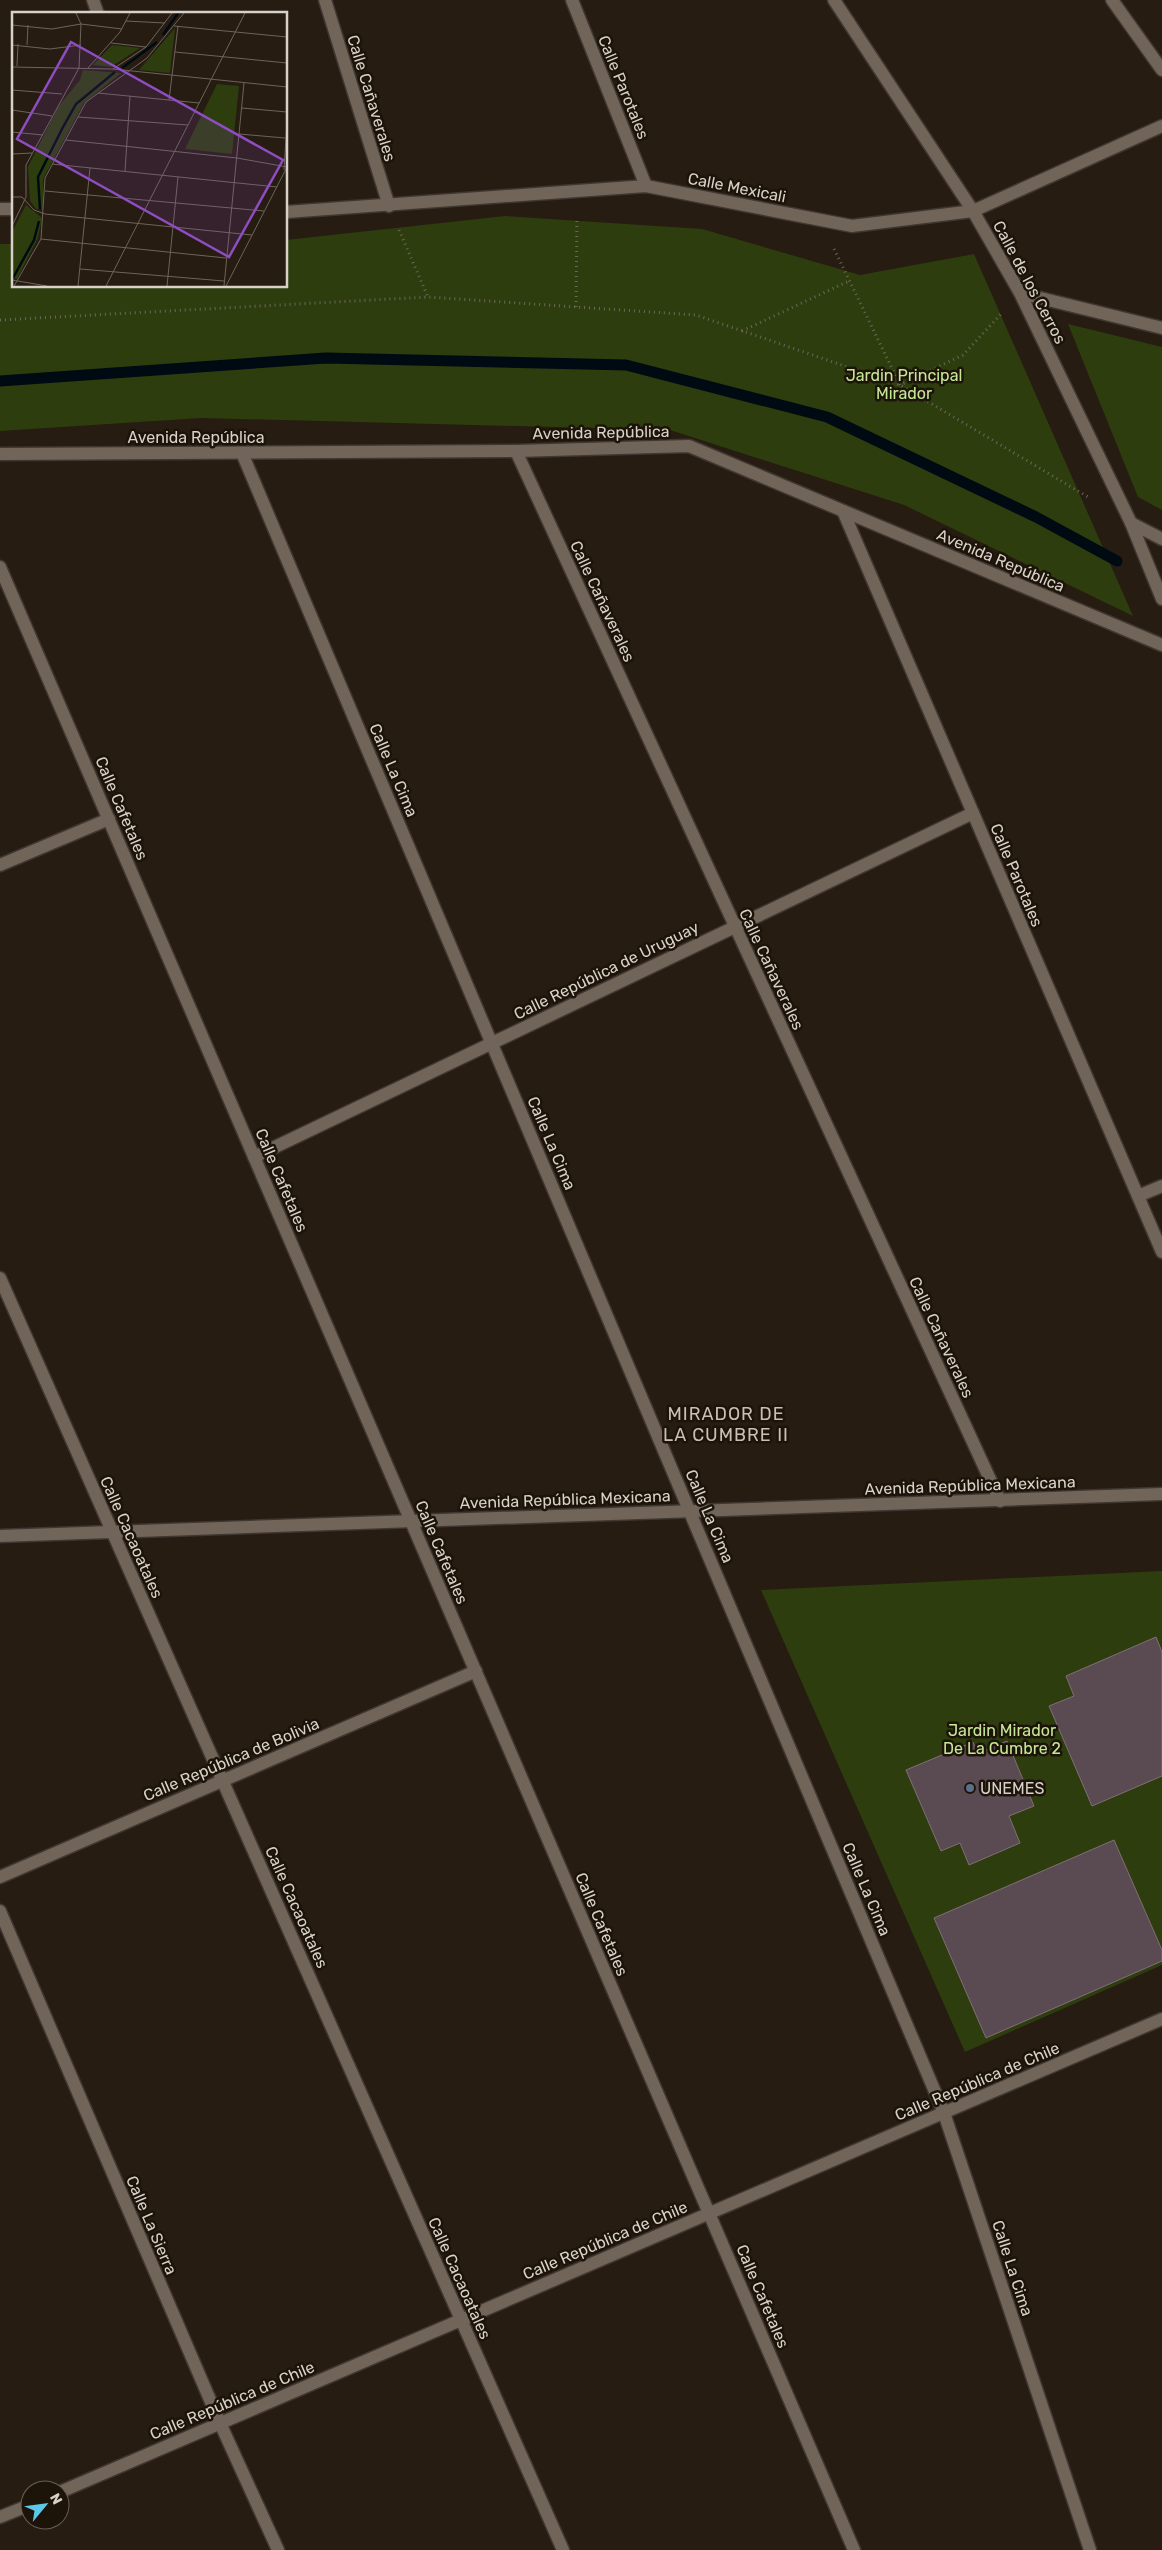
<svg xmlns="http://www.w3.org/2000/svg" width="1162" height="2550" viewBox="0 0 1162 2550" font-family="Rubik,sans-serif">
	<style>
		.green { fill: #2d3d0e }
		.lines { fill: none; stroke-linecap: round; stroke-linejoin: round }
		.stream { stroke: #000a12; stroke-width: 11 }
		.building { fill: #5a4a52; stroke: #806f77 }
		.minor-casing { stroke: #3f3731; stroke-width: 15 }
		.path { stroke: #6e665d; stroke-width: 3; stroke-dasharray: 1 4; stroke-linecap: butt }
		.minor { stroke: #716559; stroke-width: 12 }
		.service-dot { fill: #5c6f8a; stroke: #1c1309; stroke-width: 2 }
		.labels { text-anchor: middle; stroke-width: 5; stroke-linejoin: round; paint-order: stroke }
		.street-label { font-size: 16px; fill: #d8d1ca; stroke: #1c1309 }
		.park-label { font-size: 16px; fill: #c6e796; stroke: #1c1309 }
		.poi-label { font-size: 16px; fill: #d8d1ca; stroke: #1c1309; text-anchor: start }
		.neighbourhood-label { font-size: 18px; letter-spacing: 1px; fill: #ccbfb1; stroke: #1c1309 }
		.inset-river { fill: none; stroke: #000a12; stroke-width: 2.5 }
		.inset-road { fill: none; stroke: #6d645c; stroke-width: 1 }
		.view { fill: #8e4dc1; fill-opacity: 0.15; stroke: #8e4dc1; stroke-width: 2.5 }
		.inset-edge { fill: none; stroke: #d8d1ca; stroke-width: 2.5 }
	</style>
	<rect width="100%" height="100%" fill="#261c12"/>
	<g class="green">
		<path d="M505 216 702 229 860 275 974 254 1133 616 904 505 670 430 201 418 0 431V244H14V286H286V240Z"/>
		<path d="M1068 324 1162 347V510L1138 497Z"/>
		<path d="M1162 1571V1965L965 2052 761 1590Z"/>
	</g>
	<g class="lines">
		<path class="stream" d="M0 381 326 358 626 365 827 417 1036 517 1117 561"/>
	</g>
	<g class="building">
		<path d="M1156 1637 1162 1652V1776L1092 1806 1049 1706 1074 1696 1066 1676Z"/>
		<path d="M1007 1741 1034 1806 1009 1816 1020 1843 969 1865 960 1843 941 1851 906 1770 973 1742 977 1753Z"/>
		<path d="M1114 1840 1162 1950V1961L986 2038 934 1918Z"/>
	</g>
	<g class="lines">
		<g class="minor-casing">
			<g id="minor">
				<path d="M93 0 98 14"/>
				<path d="M325 0 389 206"/>
				<path d="M572 0 646 186"/>
				<path d="M834 0 973 211 1020 293 1131 523 1162 599"/>
				<path d="M1112 0 1162 70"/>
				<path d="M0 209H14"/>
				<path d="M286 212 646 186 852 226 973 211 1162 126"/>
				<path d="M1020 293 1162 328"/>
				<path d="M516 451 1000 1501"/>
				<path d="M242 453 944 2113 1090 2550"/>
				<path d="M0 454 516 451 689 446 1162 645"/>
				<path d="M843 511 1162 1252"/>
				<path d="M1131 523 1162 539"/>
				<path d="M0 567 854 2550"/>
				<path d="M0 865 109 819"/>
				<path d="M254 1157 973 813"/>
				<path d="M1138 1196 1162 1186"/>
				<path d="M0 1278 563 2550"/>
				<path d="M0 1536 1162 1494"/>
				<path d="M0 1877 476 1671"/>
				<path d="M0 1911 220 2423 278 2550"/>
				<path d="M60 2492 1162 2019"/>
				<path d="M0 2517 30 2505"/>
			</g>
		</g>
		<g class="path">
			<path d="M399 230 428 297"/>
			<path d="M834 249 900 385 963 355 1001 314"/>
			<path d="M576 307 577 217"/>
			<path d="M0 320 428 297 696 315 900 385 1088 497"/>
			<path d="M742 331 849 281"/>
		</g>
		<use href="#minor" class="minor"/>
	</g>
	<circle class="service-dot" cx="970" cy="1788" r="5"/>
	<g class="labels">
		<g class="street-label">
			<text transform="translate(624 87) rotate(68)" y="6">Calle Parotales</text>
			<text transform="translate(372 98) rotate(73)" y="6">Calle Cañaverales</text>
			<text transform="translate(737 187) rotate(11)" y="6">Calle Mexicali</text>
			<text transform="translate(1030 282) rotate(62)" y="6">Calle de los Cerros</text>
			<text transform="translate(601 432) rotate(-1)" y="6">Avenida República</text>
			<text x="196" y="443">Avenida República</text>
			<text transform="translate(1001 560) rotate(23)" y="6">Avenida República</text>
			<text transform="translate(603 601) rotate(65)" y="6">Calle Cañaverales</text>
			<text transform="translate(394 770) rotate(67)" y="6">Calle La Cima</text>
			<text transform="translate(122 808) rotate(67)" y="6">Calle Cafetales</text>
			<text transform="translate(1017 875) rotate(67)" y="6">Calle Parotales</text>
			<text transform="translate(772 969) rotate(65)" y="6">Calle Cañaverales</text>
			<text transform="translate(606 970) rotate(-26)" y="6">Calle República de Uruguay</text>
			<text transform="translate(552 1143) rotate(67)" y="6">Calle La Cima</text>
			<text transform="translate(282 1180) rotate(67)" y="6">Calle Cafetales</text>
			<text transform="translate(942 1337) rotate(65)" y="6">Calle Cañaverales</text>
			<text transform="translate(970 1485) rotate(-2)" y="6">Avenida República Mexicana</text>
			<text transform="translate(565 1499) rotate(-2)" y="6">Avenida República Mexicana</text>
			<text transform="translate(710 1516) rotate(67)" y="6">Calle La Cima</text>
			<text transform="translate(132 1537) rotate(66)" y="6">Calle Cacaoatales</text>
			<text transform="translate(442 1552) rotate(67)" y="6">Calle Cafetales</text>
			<text transform="translate(231 1759) rotate(-23)" y="6">Calle República de Bolivia</text>
			<text transform="translate(867 1889) rotate(67)" y="6">Calle La Cima</text>
			<text transform="translate(297 1907) rotate(66)" y="6">Calle Cacaoatales</text>
			<text transform="translate(602 1924) rotate(67)" y="6">Calle Cafetales</text>
			<text transform="translate(977 2081) rotate(-23)" y="6">Calle República de Chile</text>
			<text transform="translate(152 2225) rotate(67)" y="6">Calle La Sierra</text>
			<text transform="translate(605 2240) rotate(-23)" y="6">Calle República de Chile</text>
			<text transform="translate(1013 2268) rotate(72)" y="6">Calle La Cima</text>
			<text transform="translate(460 2278) rotate(66)" y="6">Calle Cacaoatales</text>
			<text transform="translate(763 2296) rotate(67)" y="6">Calle Cafetales</text>
			<text transform="translate(232 2400) rotate(-23)" y="6">Calle República de Chile</text>
		</g>
		<g class="park-label">
			<text x="904" y="381">Jardin Principal<tspan x="904" dy="18">Mirador</tspan></text>
			<text x="1002" y="1736">Jardin Mirador<tspan x="1002" dy="18">De La Cumbre 2</tspan></text>
		</g>
		<g class="poi-label">
			<text x="980" y="1794">UNEMES</text>
		</g>
		<g class="neighbourhood-label">
			<text x="726" y="1420">MIRADOR DE<tspan x="726" dy="21">LA CUMBRE II</tspan></text>
		</g>
	</g>
	<g transform="translate(12 12)">
		<rect width="275" height="275" fill="#261c12"/>
		<path d="M163 16 158 61 127 58ZM100 33 128 36 99 55 81 53ZM71 58 109 61 72 91 31 167V197H24L18 189 16 155 46 95 68 68ZM205 72 227 74 220 142 173 137ZM14 193 30 206 26 226 5 267 0 266V220Z" fill="#2d3d0e"/>
		<path class="inset-river" d="M151 23 166 1M110 56 145 30M28 197 26 165 50 117 64 92 103 60M1 266 22 228 27 209"/>
		<path class="inset-road" d="M114 9 153 11M0 13 40 17 69 12 110 17M162 14 275 25M99 31 134 35M0 33 38 37 69 33M15 33 16 13M163 40 275 51M5 54 6 32M0 55 101 57 275 75M76 56 108 20 118 1M101 57 134 35 160 1M0 78 50 82M86 81 187 91M157 88 166 14M230 96 275 100M0 98 40 104M66 105 176 113M0 120 31 123M227 122 273 126M54 128 225 146 275 155M0 142 20 141M40 152 265 175M272 158 275 111M113 159 118 84M33 179 252 199M0 185H10L22 198 33 202 240 223M0 214 14 185V153L67 56 69 12 64 1M29 227 214 246M68 257 212 269M0 268 35 274M2 274 29 227 33 166 74 90 135 46 172 1M66 274 78 156M94 274 233 1M155 274 166 165M212 274 232 71M214 274 275 155"/>
		<path class="view" d="M59 30 271 148 217 245 5 127Z"/>
		<rect width="275" height="275" class="inset-edge"/>
	</g>
	<g transform="translate(45 2505) rotate(61)"><circle r="24" fill="#1c1309" stroke="#675f56"/>
	<path d="M0-4L9 19L0 12L-9 19Z" fill="#5cc7e8"/>
	<text y="-8" font-size="14" font-weight="bold" text-anchor="middle" fill="#d8d1ca">N</text>
	</g>
</svg>
